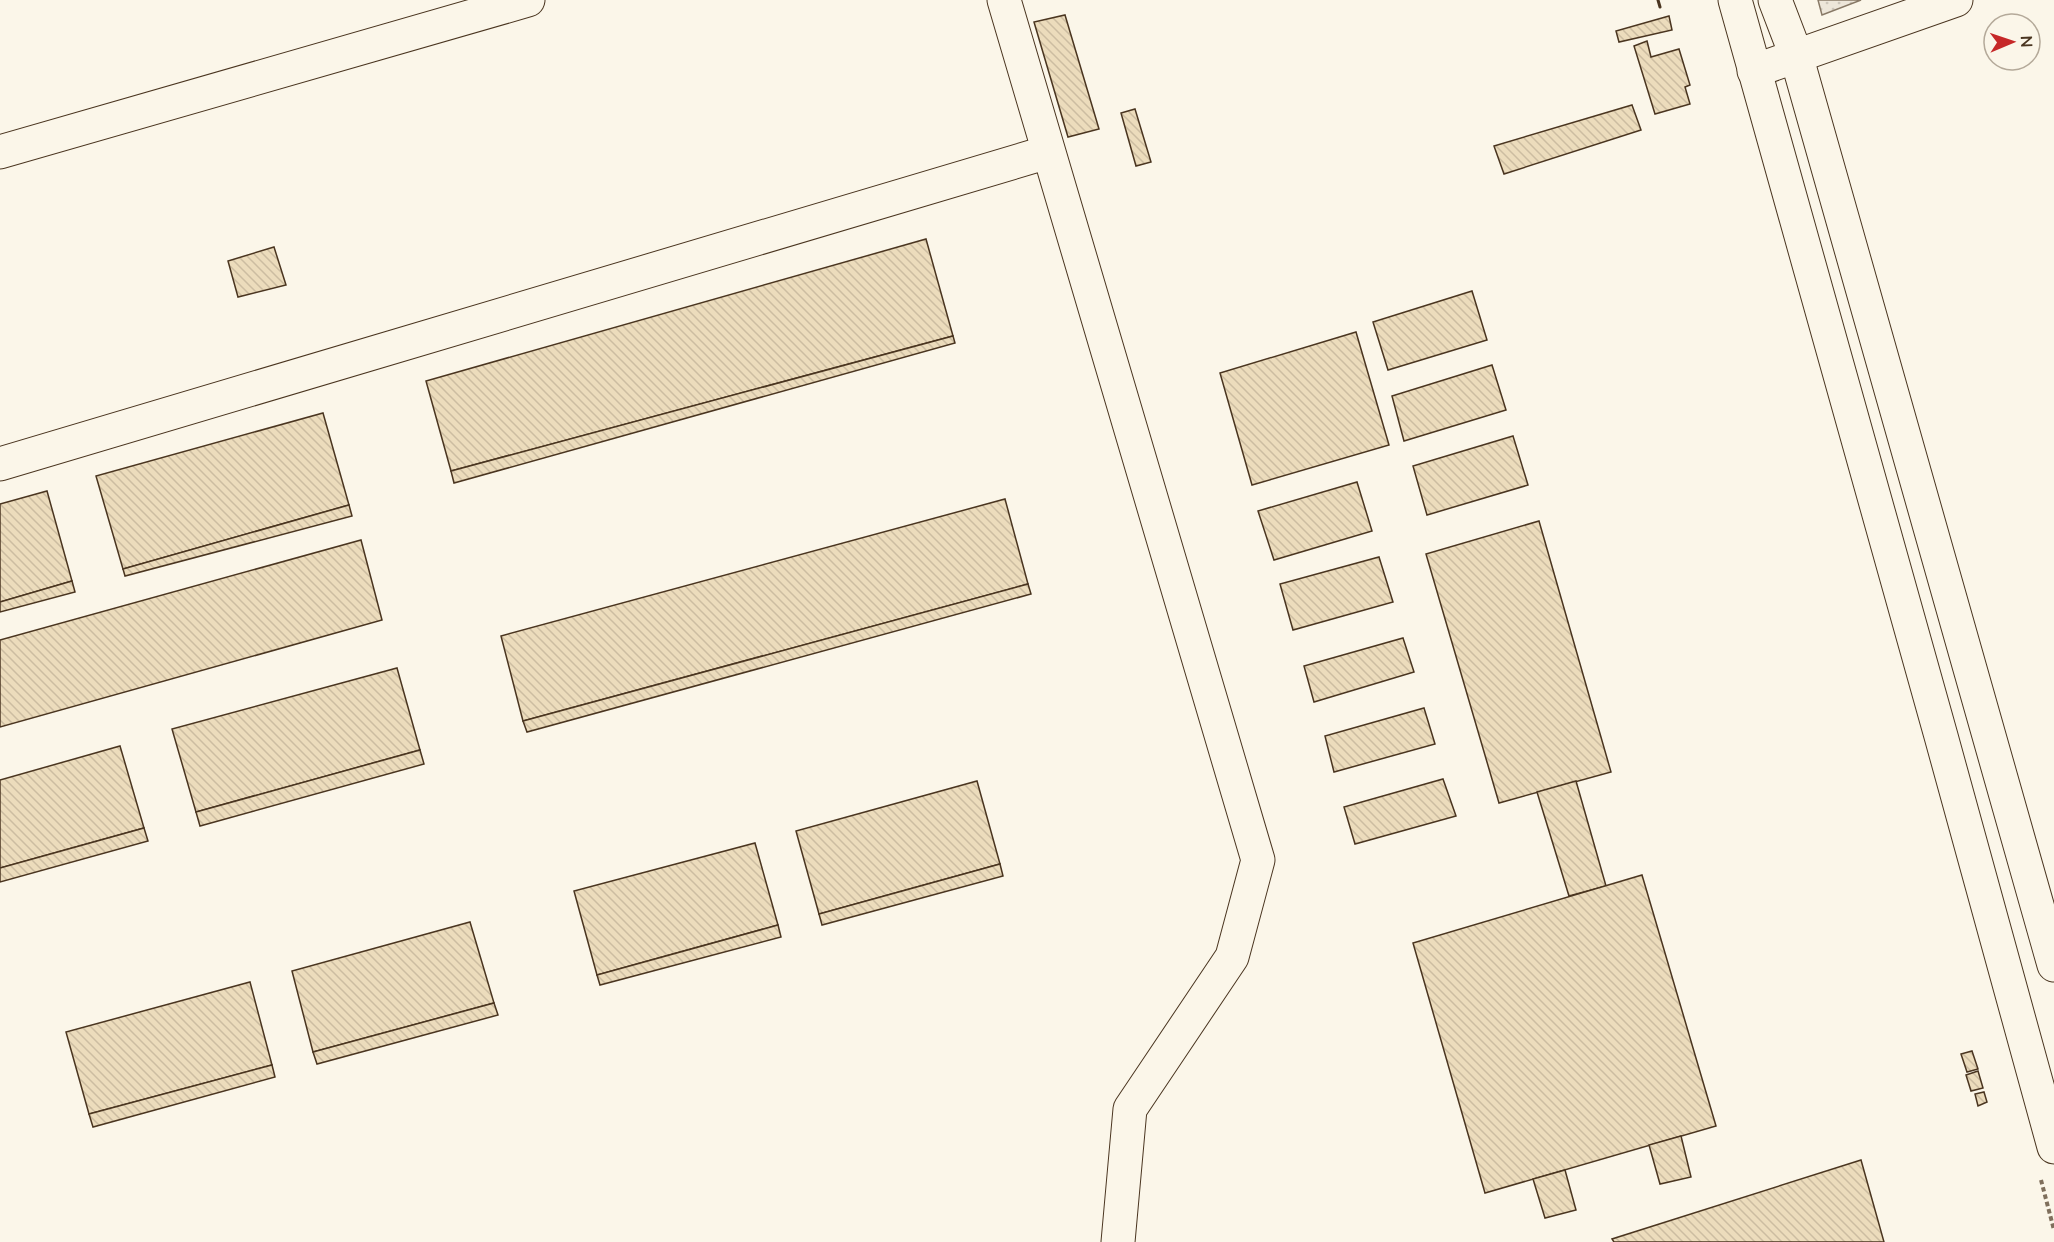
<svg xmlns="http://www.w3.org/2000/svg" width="2054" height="1242" viewBox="0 0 2054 1242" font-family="'Nunito Sans',sans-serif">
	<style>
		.grass { fill: url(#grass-dots); stroke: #887966; stroke-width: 1.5 }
		.building { fill: url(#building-back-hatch); stroke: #4a3520; stroke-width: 1.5 }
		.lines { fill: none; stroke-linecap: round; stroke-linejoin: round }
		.minor-casing { stroke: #4a3520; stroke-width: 35 }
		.major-casing { stroke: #4a3520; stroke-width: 35 }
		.path { stroke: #7f6f5c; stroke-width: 4; stroke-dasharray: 4.5 3; stroke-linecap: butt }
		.minor { stroke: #fbf6e9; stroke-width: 33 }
		.major { stroke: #fbf6e9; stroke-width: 33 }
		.wall { stroke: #4a3520; stroke-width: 3 }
	</style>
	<defs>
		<pattern id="grass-dots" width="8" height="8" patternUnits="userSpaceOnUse" patternTransform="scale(1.5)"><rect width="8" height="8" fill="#ede6d9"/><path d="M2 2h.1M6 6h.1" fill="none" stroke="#cdc6ba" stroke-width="1.8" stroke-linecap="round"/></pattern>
		<pattern id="building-back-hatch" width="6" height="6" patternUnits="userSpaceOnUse" patternTransform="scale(1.5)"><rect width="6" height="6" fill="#ecdcbc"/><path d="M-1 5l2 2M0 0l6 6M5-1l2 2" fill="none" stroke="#ccbda1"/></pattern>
	</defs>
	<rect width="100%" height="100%" fill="#fbf6e9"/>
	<path class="grass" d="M1818 0H1861L1822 15Z"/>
	<g class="building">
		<path d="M1065 15 1099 129 1068 137 1034 22Z"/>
		<path d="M1669 16 1672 30 1619 42 1616 31Z"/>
		<path d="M1647 41 1651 57 1679 49 1690 85 1685 87 1690 104 1655 114 1634 46Z"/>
		<path d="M1632 105 1641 130 1504 174 1494 146Z"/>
		<path d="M1135 109 1151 162 1136 166 1121 113Z"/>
		<path d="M926 239 953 336 451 471 426 381Z"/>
		<path d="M274 247 286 285 238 297 228 261Z"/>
		<path d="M1472 291 1487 340 1388 370 1373 322Z"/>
		<path d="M1356 332 1389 445 1252 485 1220 373Z"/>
		<path d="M953 336 955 343 454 483 451 471Z"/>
		<path d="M1492 365 1506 410 1404 441 1392 396Z"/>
		<path d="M323 413 349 505 123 569 96 476Z"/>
		<path d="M1513 436 1528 485 1427 515 1413 466Z"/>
		<path d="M1357 482 1372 531 1274 560 1258 511Z"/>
		<path d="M47 491 72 581 0 602V504Z"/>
		<path d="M1005 499 1028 584 523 721 501 636Z"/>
		<path d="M349 505 352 516 125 576 123 569Z"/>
		<path d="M1539 521 1611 772 1499 803 1426 554Z"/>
		<path d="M361 540 382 620 0 727V640Z"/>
		<path d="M1379 557 1393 602 1293 630 1280 584Z"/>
		<path d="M72 581 75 592 0 612V602Z"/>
		<path d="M1028 584 1031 594 527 732 523 721Z"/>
		<path d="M1403 638 1414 672 1314 702 1304 666Z"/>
		<path d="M397 668 420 750 196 812 172 729Z"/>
		<path d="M1424 708 1435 744 1334 772 1325 736Z"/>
		<path d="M120 746 144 828 0 868V780Z"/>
		<path d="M420 750 424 764 200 826 196 812Z"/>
		<path d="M1443 779 1456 816 1355 844 1344 807Z"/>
		<path d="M977 781 1000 864 819 914 796 831Z"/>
		<path d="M1576 781 1606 886 1569 896 1537 792Z"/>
		<path d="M144 828 148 841 0 882V868Z"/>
		<path d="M755 843 778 925 597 975 574 891Z"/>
		<path d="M1000 864 1003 876 822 925 819 914Z"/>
		<path d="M1642 875 1716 1126 1485 1193 1413 943Z"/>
		<path d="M470 922 494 1003 313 1052 292 971Z"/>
		<path d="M778 925 781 937 600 985 597 975Z"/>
		<path d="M250 982 272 1065 89 1114 66 1032Z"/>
		<path d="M494 1003 498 1015 317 1064 313 1052Z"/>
		<path d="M1972 1051 1978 1069 1967 1072 1961 1054Z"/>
		<path d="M272 1065 275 1077 93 1127 89 1114Z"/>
		<path d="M1978 1071 1983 1088 1971 1091 1966 1075Z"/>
		<path d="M1984 1092 1987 1102 1978 1106 1975 1094Z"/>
		<path d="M1681 1136 1691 1177 1660 1184 1649 1145Z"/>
		<path d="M1861 1160 1884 1242H1614L1612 1239Z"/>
		<path d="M1565 1170 1576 1210 1545 1218 1533 1179Z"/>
	</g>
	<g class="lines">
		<g class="minor-casing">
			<g id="minor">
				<path d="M1004 0 1258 860 1232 957 1130 1109 1118 1242"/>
				<path d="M1754 71 1956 0"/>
				<path d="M0 152 528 0"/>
				<path d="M0 464 1048 152"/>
			</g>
		</g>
		<g class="major-casing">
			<g id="major">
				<path d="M1735 0 1941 736 2054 1147"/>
				<path d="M1775 0 1796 55 2054 965"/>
			</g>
		</g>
		<path class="path" d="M2041 1180 2054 1230"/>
		<use href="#minor" class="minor"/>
		<use href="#major" class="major"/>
		<path class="wall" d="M1658 0 1660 7"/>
	</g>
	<g transform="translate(2012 42) rotate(88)"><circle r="28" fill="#fbf6e9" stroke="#b4a999" stroke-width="1.5"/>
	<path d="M0-4.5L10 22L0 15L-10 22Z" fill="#c62828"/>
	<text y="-9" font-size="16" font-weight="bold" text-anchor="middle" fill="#4a3520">N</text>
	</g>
</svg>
